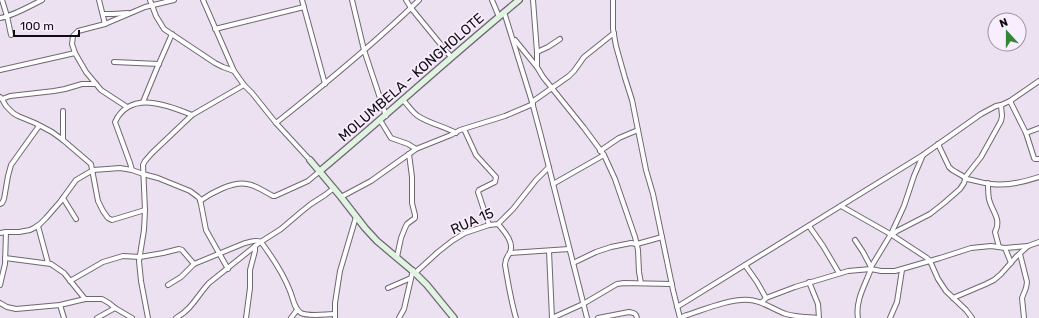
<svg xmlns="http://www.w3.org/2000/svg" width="1039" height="318" viewBox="0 0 1039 318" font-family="Rubik,sans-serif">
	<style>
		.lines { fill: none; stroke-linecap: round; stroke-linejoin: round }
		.street-casing { stroke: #6f6673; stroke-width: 6 }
		.secondary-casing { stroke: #6f6673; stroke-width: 8 }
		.street { stroke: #fff; stroke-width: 4 }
		.secondary { stroke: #e1f4e1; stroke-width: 5.5 }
		.labels { text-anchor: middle; stroke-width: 3.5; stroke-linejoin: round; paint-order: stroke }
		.street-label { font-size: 14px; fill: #100c11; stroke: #f9eefd }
	</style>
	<rect width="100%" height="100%" fill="#ebe1f0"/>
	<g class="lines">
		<g class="street-casing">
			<g id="street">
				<path d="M2 0 7 16 11 35"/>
				<path d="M99 0 105 24"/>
				<path d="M150 0 156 16 164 29 215 63 223 67 234 71"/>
				<path d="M203 0 234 71 244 85 252 93 276 123 310 160"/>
				<path d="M302 0 325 84"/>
				<path d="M352 0 364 50 386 116"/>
				<path d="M406 0 411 8 451 57"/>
				<path d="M492 0 499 17"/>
				<path d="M533 0 537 52V67"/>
				<path d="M613 0V29L616 46 625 78 632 100 646 170 653 194 673 290 680 318"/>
				<path d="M504 12 532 102 541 136 587 318"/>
				<path d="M103 14H113L128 13"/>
				<path d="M0 18C13 16 30 6 42 0"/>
				<path d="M215 29 304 7"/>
				<path d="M515 40 537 67 543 77 584 128 604 155 615 179 635 237 638 250 639 272 641 283"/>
				<path d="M537 52 548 47 560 39"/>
				<path d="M114 62 159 64"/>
				<path d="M0 70 75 53"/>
				<path d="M0 97 2 99 6 106 13 113 18 116 35 123 52 132 63 140 91 164 98 201 103 211 108 218 112 220 145 210"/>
				<path d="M2 99 10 96 54 91 65 89 82 84H96"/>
				<path d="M403 100C408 105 412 112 418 116 430 124 444 126 456 133"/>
				<path d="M1010 101 1026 133 1034 158 1035 159H1039"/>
				<path d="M143 102 157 68 172 34"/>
				<path d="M532 102 569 76 574 71 584 57 614 33"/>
				<path d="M127 107 101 90 86 72 75 53 72 44 73 36 78 31 105 24 145 7 174 0"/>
				<path d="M380 120 391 138 408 144 416 149"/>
				<path d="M276 123C325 84 374 44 419 0"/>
				<path d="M464 129 476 155 496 177 495 182 479 190 478 192 489 225"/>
				<path d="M1026 133 1039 128"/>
				<path d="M63 140V111"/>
				<path d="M938 144 949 167C954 173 961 173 966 179 974 180 982 183 991 184 1007 186 1024 182 1039 177"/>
				<path d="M600 151 619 138 638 130"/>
				<path d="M132 170 130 163 115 122C130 90 168 105 192 115"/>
				<path d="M988 183C988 189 988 194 989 199 992 212 1002 219 995 232L999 247"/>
				<path d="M553 184 604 155"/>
				<path d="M341 197 371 181 416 149 451 135 460 130 505 116 533 104"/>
				<path d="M63 198 76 219"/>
				<path d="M200 201C211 193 233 181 247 184 256 185 265 192 273 196H275L308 181 320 171"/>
				<path d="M0 204 2 203 4 199 8 176 11 165 39 126"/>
				<path d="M841 206 892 235 897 231 930 214 944 203 960 189 964 183 966 176 981 157 1001 121 1002 116 1001 105"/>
				<path d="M498 224C504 231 516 244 509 254 506 258 505 260 505 265 508 283 511 301 516 318"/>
				<path d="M38 226 48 263"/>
				<path d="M809 226 823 246 839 273"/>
				<path d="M0 233 6 232H19L30 230 34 228 40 224 46 218 60 202 76 180 93 170 107 169 120 168 132 170 143 174 158 178 190 191 198 197 200 199 206 230 228 269"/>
				<path d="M892 235 927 258 930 261 938 279 946 291 966 310 972 318"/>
				<path d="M855 240 863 252 871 267"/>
				<path d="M1005 248 1011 263"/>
				<path d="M549 251 552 318"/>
				<path d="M510 253 569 249"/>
				<path d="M1020 254 1027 282 1026 288 1022 298 1024 318"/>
				<path d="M397 257 401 238 405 228 407 224 415 218V215L412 203V177L409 154"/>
				<path d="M5 258 51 264 64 273 85 299"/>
				<path d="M573 263 596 252 611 247 631 243 637 244 662 237"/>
				<path d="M745 265 757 282 766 298"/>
				<path d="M415 273 438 252 452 241 465 233 489 225 498 224 513 209 536 180 549 167"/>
				<path d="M70 281 103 262 123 256 140 257 163 253 179 249 182 250 194 264"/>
				<path d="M809 282 818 304 819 318"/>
				<path d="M0 285 5 264 6 232"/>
				<path d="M168 285 181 277 194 264 245 243C251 242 256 239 261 242 273 258 283 273 290 291 293 298 294 309 301 313 309 317 326 314 335 314"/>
				<path d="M388 288 411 278"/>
				<path d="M953 298 986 284 994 280 1001 274 1016 257 1028 246 1039 242"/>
				<path d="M762 302 766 298 795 287 848 271 871 269 881 271H895L940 258 971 248 991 246 1005 248 1028 246"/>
				<path d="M0 303 7 307 16 309 60 305 85 299H102L109 303 115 308 132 318"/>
				<path d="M60 305 64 318"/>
				<path d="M677 307 923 155 981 114 996 106 1001 105 1010 101 1039 81"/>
				<path d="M97 318 115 308"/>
				<path d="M148 318 141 281 139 261 144 230 145 210 143 165 145 161 152 153 192 115 244 85"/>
				<path d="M176 318C192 309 197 296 209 283L259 243 281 229 301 212 311 204 325 195 334 188"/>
				<path d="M246 318 250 288V270L255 251V246"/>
				<path d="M291 318 297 310"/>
				<path d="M335 318V303L340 271 356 217"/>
				<path d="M399 318 404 309 413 270"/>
				<path d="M552 318 583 304 617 284 624 283 672 284"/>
				<path d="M598 318 629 312C634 313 636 313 637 318"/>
				<path d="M681 318 684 316C703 310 731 298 750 300 763 301 774 310 786 314 796 317 807 317 817 318"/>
				<path d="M858 318C855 301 865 285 871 269V267L891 234 904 206 914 176 923 155"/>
				<path d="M890 318 897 302 902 270"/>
			</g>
		</g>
		<g class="secondary-casing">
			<g id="secondary">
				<path d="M310 160 341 197 365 228 377 241 415 273 427 285 454 318"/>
				<path d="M320 171C387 115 451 56 519 0"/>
			</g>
		</g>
		<use href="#street" class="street"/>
		<use href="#secondary" class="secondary"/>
	</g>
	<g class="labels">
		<g class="street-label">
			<text transform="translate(411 77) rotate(-41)" y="5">MOLUMBELA - KONGHOLOTE</text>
			<text transform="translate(472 221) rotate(-24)" y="5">RUA 15</text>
		</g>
	</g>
	<g transform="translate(1007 32) rotate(339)"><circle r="19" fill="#f9eefd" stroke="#9c949f"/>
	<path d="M0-3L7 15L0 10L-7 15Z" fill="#318736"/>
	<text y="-6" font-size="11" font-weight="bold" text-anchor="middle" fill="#100c11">N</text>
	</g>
	<path d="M14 30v6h65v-6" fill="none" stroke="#100c11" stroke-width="2"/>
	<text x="20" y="30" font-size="12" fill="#100c11" stroke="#f9eefd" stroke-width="3" paint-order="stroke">100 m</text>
</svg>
